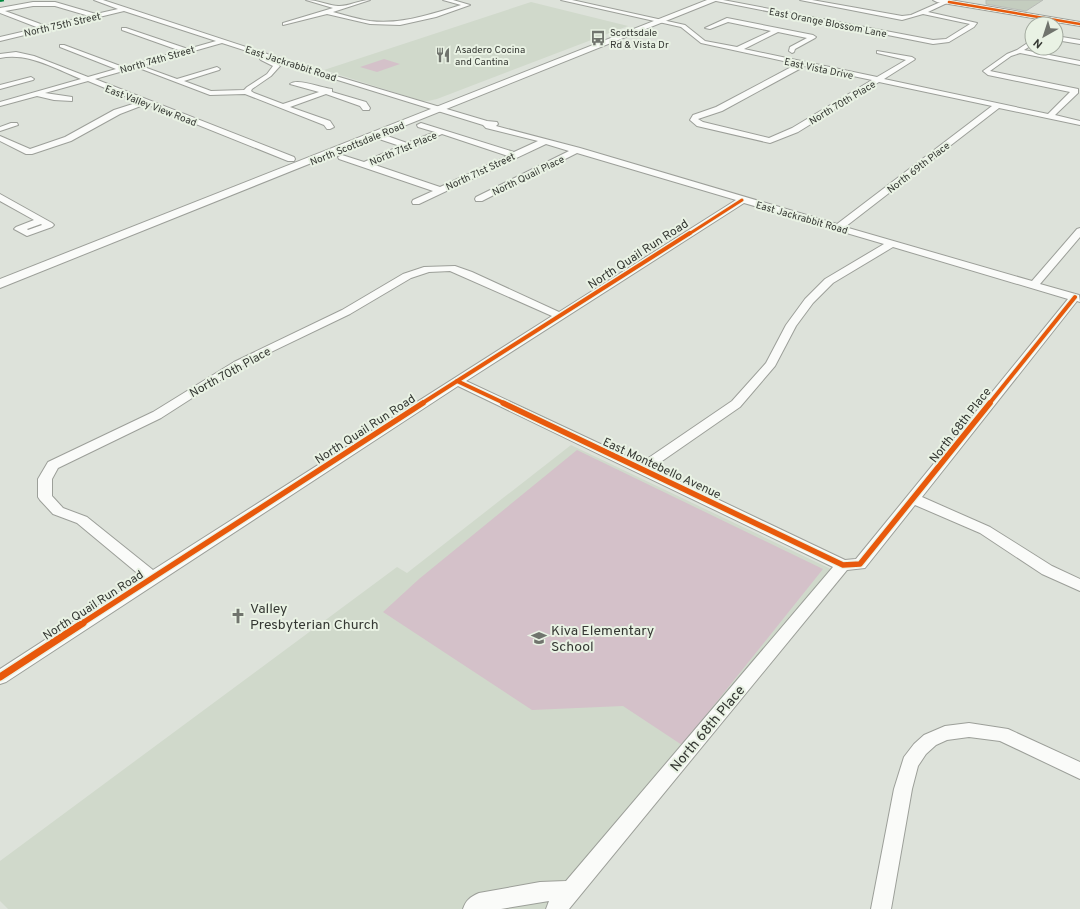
<svg xmlns="http://www.w3.org/2000/svg" width="1080" height="909" viewBox="0 0 1080 909" font-family="Overpass,sans-serif">
	<style>
		.built { fill: #d0d9cb }
		.green { fill: #d4c1c9 }
		.building { fill: #c4cdbf; stroke: #b8bcb6 }
		.lines { fill: none; stroke-linecap: round; stroke-linejoin: round }
		.minor-casing { stroke: #9c9f99; stroke-width: 2 }
		.major-casing { stroke: #9c9f99; stroke-width: 2 }
		.minor { fill: #fafbf9; fill-rule: evenodd }
		.major { fill: #fafbf9; fill-rule: evenodd }
		.quiet { stroke: #00873e; stroke-width: 2; stroke-dasharray: 4 2; stroke-linecap: butt }
		.cycleway-far4-casing { stroke: #e9f2e4; stroke-width: 3.5 }
		.cycleway-far3-casing { stroke: #e9f2e4; stroke-width: 4.5 }
		.cycleway-far2-casing { stroke: #e9f2e4; stroke-width: 6 }
		.cycleway-far1-casing { stroke: #e9f2e4; stroke-width: 8 }
		.cycleway-casing { stroke: #e9f2e4; stroke-width: 10 }
		.cycleway-far4 { stroke: #e8590c; stroke-width: 2.5 }
		.cycleway-far3 { stroke: #e8590c; stroke-width: 3 }
		.cycleway-far2 { stroke: #e8590c; stroke-width: 4 }
		.cycleway-far1 { stroke: #e8590c; stroke-width: 5.5 }
		.cycleway { stroke: #e8590c; stroke-width: 7 }
		.labels { text-anchor: middle; stroke-width: 4; stroke-linejoin: round; paint-order: stroke }
		.far-street-label { font-size: 10px; fill: #353833; stroke: #e9f2e4 }
		.far-poi-label { font-size: 10px; fill: #353833; stroke: #e9f2e4; text-anchor: start }
		.street-label { font-size: 12px; fill: #353833; stroke: #e9f2e4 }
		.near-poi-label { font-size: 14px; fill: #353833; stroke: #e9f2e4; text-anchor: start }
		.near-street-label { font-size: 14px; fill: #353833; stroke: #e9f2e4 }
	</style>
	<rect width="100%" height="100%" fill="#dde2da"/>
	<g class="built">
		<path d="M531 2 628 26 437 99 428 101H422L324 70Z"/>
		<path d="M571 445 833 570 552 909H8L0 901V861L397 567 407 573Z"/>
	</g>
	<g class="green">
		<path d="M384 59 400 64 377 72 360 67Z"/>
		<path d="M577 450 823 569 682 745 623 706 532 710 383 612 419 579Z"/>
	</g>
	<path class="building" d="M986 0H1043L1026 11 986 4Z"/>
	<g class="lines">
		<g class="minor-casing">
			<g id="minor">
				<path d="M94 0H103L319 71 487 121 497 122 498 124 496 126 580 148 837 224 992 106 879 82 798 132 770 143 697 126 690 120 693 115 716 107 797 64 701 43 681 27 561 0H572L685 25 705 41 737 47 771 31 728 22 710 29 705 28 727 18 813 35 816 37 815 38 795 49 794 52 792 53 789 51 790 47 807 38 778 32 744 49 877 77 906 60 877 53V51L912 57 915 59 914 60 884 79 1048 114 1070 92 988 75 983 71 1007 54 1017 50 1032 40V45L1024 50 1080 61V65L1020 53 1011 56 990 71 1078 89V93L1055 115 1080 121V125L999 108 845 227 1032 281 1077 229 1080 228V237L1040 284 1079 295 1080 302 1077 301 922 497 990 527 1052 566 1080 579V591L1042 574 980 533 915 505 865 568 847 570 569 909H546L549 901 501 909H463C466 900 470 897 479 893L540 882 566 881 833 567 458 386 6 682 0 684V669L142 577 77 523 53 514 40 500 38 497V479L48 462 153 412 234 362 342 310 403 274 424 267 455 266 472 272 559 312 736 200 577 153 482 201H476L475 199 476 197 569 151 546 144 419 204H413L412 202 413 200 433 191 339 159 338 157 342 155 364 162 400 146 373 137V133H379L407 143 435 132 418 127 417 125 421 123 514 152 538 141 486 128 483 125 315 73 222 43 95 79 294 157 295 159 294 161H288L146 104 120 114 71 141 32 154H26L0 141V136L30 149 65 137 114 110 139 102 88 81 45 93 72 97V101L54 100 37 96 0 106V102L81 79C56 69 28 52 0 58V54L16 52 34 56 88 77 116 69 60 47V45H64L123 67 181 51 122 30V28H126L188 49 216 41 124 11 0 41V37L39 28 0 13V8L33 2H55L96 14 118 9ZM33 6H55L89 16 46 26 5 11ZM805 66 872 80 792 128 769 138 703 122 698 119 722 111ZM442 134 508 156 440 187 372 164ZM744 203 884 244 825 279 805 299 786 325 766 363 732 401 641 463 466 381ZM893 247 1068 299 856 559 845 560 652 468 740 407 775 366 796 326 813 303 833 283ZM450 271 552 316 153 570 87 517 63 508 52 496V479L58 468 161 418 242 366 350 314 411 278 429 272Z"/>
				<path d="M306 0C318 0 327 5 338 6 347 7 359 0 370 0L333 12C345 15 357 19 370 21 401 25 431 14 461 5L443 0H453L470 5 436 17 400 25 370 24 327 14 283 25V23L333 8Z"/>
				<path d="M711 0H723L933 40 946 39 970 24 923 14 902 20 800 0H812L902 16 911 15 945 0 948 2 947 3 928 12 977 23 974 27 949 42 933 44Z"/>
				<path d="M1057 19 1062 20 1056 25V24H1051Z"/>
				<path d="M1056 36 1080 40V44L1056 40Z"/>
				<path d="M263 57 275 62 280 66 271 76 252 89 251 91 254 93 283 104 319 92 290 84C298 78 321 88 332 89V92L366 102 370 108 369 110H363L360 106 326 94 290 107 330 121 334 127 330 129H327L324 125 245 94 210 95 139 68 144 67 177 79 217 67 220 69 219 70 184 81 211 91 244 90 247 87 267 74 273 66 261 60 260 59Z"/>
				<path d="M31 77 34 79 33 80 0 89V85Z"/>
				<path d="M11 123H17L18 125 0 131V127Z"/>
				<path d="M0 194 52 223 54 225 52 227 27 236 14 229 16 227 34 220 0 201ZM42 225 28 230 27 229 41 224Z"/>
				<path d="M969 723 1008 729 1080 762V779L1000 741 969 737 947 740 936 745 926 754 918 766 912 789 891 909H871L894 789 904 757 914 744 924 735 945 726Z"/>
			</g>
		</g>
		<g class="major-casing">
			<g id="major">
				<path d="M707 0H718L0 288V279Z"/>
				<path d="M933 0H950L1080 22V26L937 2Z"/>
			</g>
		</g>
		<use href="#minor" class="minor"/>
		<use href="#major" class="major"/>
		<path class="quiet" d="M0 1 5 0"/>
		<g class="cycleway-far4-casing">
			<path id="cycleway-far4" d="M949 2 1080 24"/>
		</g>
		<g class="cycleway-far3-casing">
			<path id="cycleway-far3" d="M689 234 742 200"/>
		</g>
		<g class="cycleway-far2-casing">
			<g id="cycleway-far2">
				<path d="M457 381 506 404"/>
				<path d="M421 404 690 233"/>
				<path d="M989 404 1075 297"/>
			</g>
		</g>
		<g class="cycleway-far1-casing">
			<g id="cycleway-far1">
				<path d="M503 403 843 565 860 564 990 403"/>
				<path d="M81 624 423 403"/>
			</g>
		</g>
		<g class="cycleway-casing">
			<path id="cycleway" d="M0 677 83 623"/>
		</g>
		<use href="#cycleway-far4" class="cycleway-far4"/>
		<use href="#cycleway-far3" class="cycleway-far3"/>
		<use href="#cycleway-far2" class="cycleway-far2"/>
		<use href="#cycleway-far1" class="cycleway-far1"/>
		<use href="#cycleway" class="cycleway"/>
	</g>
	<defs>
		<g id="bus-bare" transform="scale(1.2)"><path d="M-5-6H5V4H4V6H2V4H-2V6H-4V4H-5ZM-3.5-4V0h7V-4ZM-3.5 1.2v1.5H-2V1.2ZM2 1.2v1.5H3.5V1.2Z" fill="#70746d" stroke="#e9f2e4" stroke-width="2.5" paint-order="stroke"/></g>
		<g id="restaurant-bare" transform="scale(1.2)"><path d="M-5-6h1v4h1v-4h1v4h1v-4h1v5L-1.5 .5V6h-2V.5L-5-1ZM5-6V6H3V1.5H1.5Q1.5-4 5-6Z" fill="#70746d" stroke="#e9f2e4" stroke-width="2.5" paint-order="stroke"/></g>
		<g id="church-bare" transform="scale(1.2)"><path d="M-1.2-6h2.4v3.5h3.3v2.4h-3.3V6h-2.4V-.1h-3.3v-2.4h3.3Z" fill="#70746d" stroke="#e9f2e4" stroke-width="2.5" paint-order="stroke"/></g>
		<g id="school-bare" transform="scale(1.2)"><path d="M0-5L7-2L0 1L-7-2ZM-4 1L0 2.5L4 1V4Q0 6-4 4Z" fill="#70746d" stroke="#e9f2e4" stroke-width="2.5" paint-order="stroke"/></g>
	</defs>
	<g fill-rule="evenodd">
		<use href="#bus-bare" x="598" y="38"/>
		<use href="#restaurant-bare" x="443" y="55"/>
		<use href="#church-bare" x="238" y="616"/>
		<use href="#school-bare" x="539" y="638"/>
	</g>
	<g class="labels">
		<g class="far-street-label">
			<text transform="translate(828 22) rotate(11)" y="4">East Orange Blossom Lane</text>
			<text transform="translate(62 24) rotate(-13)" y="4">North 75th Street</text>
			<text transform="translate(157 59) rotate(-16)" y="4">North 74th Street</text>
			<text transform="translate(291 63) rotate(18)" y="4">East Jackrabbit Road</text>
			<text transform="translate(819 68) rotate(12)" y="4">East Vista Drive</text>
			<text transform="translate(842 102) rotate(-31)" y="4">North 70th Place</text>
			<text transform="translate(151 105) rotate(21)" y="4">East Valley View Road</text>
			<text transform="translate(357 143) rotate(-22)" y="4">North Scottsdale Road</text>
			<text transform="translate(403 148) rotate(-23)" y="4">North 71st Place</text>
			<text transform="translate(918 167) rotate(-38)" y="4">North 69th Place</text>
			<text transform="translate(480 171) rotate(-25)" y="4">North 71st Street</text>
			<text transform="translate(528 175) rotate(-26)" y="4">North Quail Place</text>
			<text transform="translate(802 217) rotate(16)" y="4">East Jackrabbit Road</text>
		</g>
		<g class="far-poi-label">
			<text x="610" y="36">Scottsdale<tspan x="610" dy="12">Rd &amp; Vista Dr</tspan></text>
			<text x="455" y="53">Asadero Cocina<tspan x="455" dy="12">and Cantina</tspan></text>
		</g>
		<g class="street-label">
			<text transform="translate(638 254) rotate(-33)" y="4">North Quail Run Road</text>
			<text transform="translate(230 372) rotate(-29)" y="4">North 70th Place</text>
			<text transform="translate(960 425) rotate(-52)" y="4">North 68th Place</text>
			<text transform="translate(365 429) rotate(-33)" y="4">North Quail Run Road</text>
			<text transform="translate(662 468) rotate(25)" y="4">East Montebello Avenue</text>
			<text transform="translate(93 605) rotate(-33)" y="4">North Quail Run Road</text>
		</g>
		<g class="near-poi-label">
			<text x="250" y="613">Valley<tspan x="250" dy="16">Presbyterian Church</tspan></text>
			<text x="551" y="635">Kiva Elementary<tspan x="551" dy="16">School</tspan></text>
		</g>
		<g class="near-street-label">
			<text transform="translate(707 728) rotate(-50)" y="5">North 68th Place</text>
		</g>
	</g>
	<g transform="translate(1044 36) rotate(219)"><circle r="19" fill="#e9f2e4" stroke="#a1a89d"/>
	<path d="M0-3L7 15L0 10L-7 15Z" fill="#70746d"/>
	<text y="-6" font-size="11" font-weight="bold" text-anchor="middle" fill="#353833">N</text>
	</g>
</svg>
